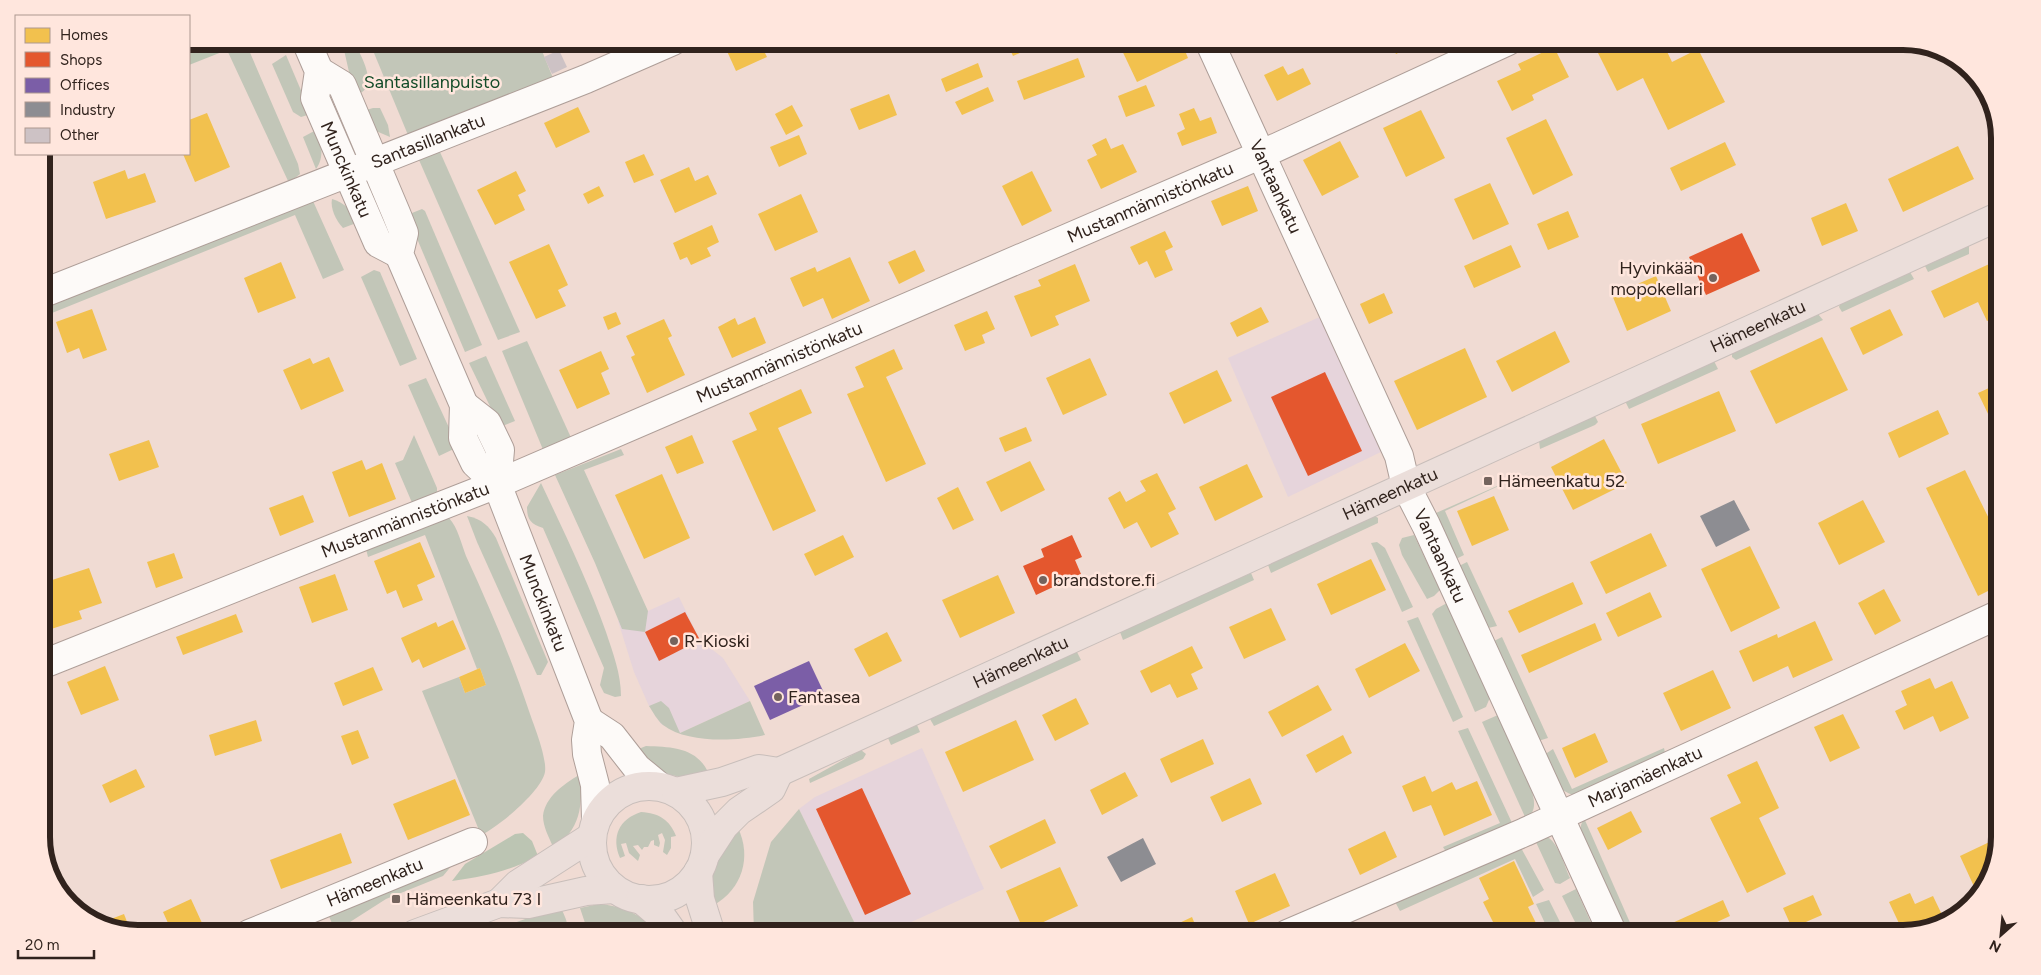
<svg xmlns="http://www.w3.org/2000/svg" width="2041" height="975" viewBox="0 0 2041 975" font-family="Figtree,sans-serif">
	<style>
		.commercial { fill: #e6d4db }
		.green { fill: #c2c6b8 }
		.forest { fill: #bcc5b3 }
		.homes { fill: #f2c14e }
		.shops { fill: #e4572e }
		.offices { fill: #7b5ea7 }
		.industry { fill: #8d8d92 }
		.building { fill: #cdc2c5 }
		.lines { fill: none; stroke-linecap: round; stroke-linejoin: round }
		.minor-casing { stroke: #ae9e98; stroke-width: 30 }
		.major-casing { stroke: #c8beba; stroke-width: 30 }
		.minor { stroke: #fdfaf8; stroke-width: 28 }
		.major { stroke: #ebdeda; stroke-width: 28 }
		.poi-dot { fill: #74635d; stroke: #ffe6dd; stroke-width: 2 }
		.labels { text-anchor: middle; stroke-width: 5; stroke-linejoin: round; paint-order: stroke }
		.park-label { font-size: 18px; fill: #154c29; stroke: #ffe6dd }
		.street-label { font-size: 18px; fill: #31231d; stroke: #ffe6dd }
		.poi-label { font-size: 18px; fill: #31231d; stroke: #ffe6dd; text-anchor: start }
		.rim { fill: none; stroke: #31231d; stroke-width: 6 }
	</style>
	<rect width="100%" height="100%" fill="#f0dbd3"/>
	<g class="commercial">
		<path d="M1324 315 1385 450 1288 497 1228 358Z"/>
		<path d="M679 597 700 640 723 658 750 701 680 733 661 724 649 706 634 672 618 621 648 611Z"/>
		<path d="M922 748 984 889 885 934H860L799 809 815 797Z"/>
	</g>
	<g class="green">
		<path d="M219 41H245L298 164 300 174 289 183 227 50Z"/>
		<path d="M342 41H354C361 57 380 86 357 95L349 72Z"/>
		<path d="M369 41H538L553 78 408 135Z"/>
		<path d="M286 55 311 114 301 117 293 112 272 64Z"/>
		<path d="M373 108H380L388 125 390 137 376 131 363 111Z"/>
		<path d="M318 129C321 143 325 157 316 169L303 137Z"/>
		<path d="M440 152 520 332 498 340 419 160Z"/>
		<path d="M332 199C344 202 353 212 359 222L343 228C336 221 330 208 332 199Z"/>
		<path d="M313 201 344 270 323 279 295 215 47 315 45 306Z"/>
		<path d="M422 209 425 211 482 345 465 352 407 215Z"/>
		<path d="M1969 246V254L1928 272 1925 266Z"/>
		<path d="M374 270 380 272 417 359 400 366 361 277Z"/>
		<path d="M1910 272 1914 279 1842 312 1839 307 1840 304Z"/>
		<path d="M1818 314 1823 320 1736 360 1732 357V353Z"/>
		<path d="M527 341 573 442 544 452 502 351Z"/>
		<path d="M486 356 515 421 500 427 469 363Z"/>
		<path d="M1714 361 1718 369 1629 409 1625 401Z"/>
		<path d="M426 378 458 447 439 456 408 385Z"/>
		<path d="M1595 416 1598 422 1595 425 1540 449 1539 441Z"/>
		<path d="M414 435 437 488V493L413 505 395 463 403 460Z"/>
		<path d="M621 449 624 455 584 470 648 611 645 632 622 629 595 563 555 475Z"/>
		<path d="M1531 471 1445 511 1464 555 1456 559 1436 513Z"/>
		<path d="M541 483C564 532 588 581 606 632 613 653 621 674 621 696L615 697 604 693 600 685 604 668 543 528C531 524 527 520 527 507Z"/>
		<path d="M467 516C482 519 489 526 496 538L548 662 541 675H537L477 542Z"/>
		<path d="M1375 516 1378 518V523L1271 573 1268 565Z"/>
		<path d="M449 518C458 528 461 543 466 556 490 608 512 660 530 714 535 728 547 758 545 772 541 792 498 827 481 835L422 691 459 677 465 693 486 685 480 668 477 669 425 535 368 557 366 549Z"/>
		<path d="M1414 535 1440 590 1434 596 1427 599 1402 555 1399 545 1402 538Z"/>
		<path d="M1377 542 1385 548 1413 607 1402 612 1371 543Z"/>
		<path d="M1467 562 1497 626 1488 628 1459 566Z"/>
		<path d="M1251 573 1254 580 1123 640 1120 632Z"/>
		<path d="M1447 603 1491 695 1486 707 1475 712 1432 614 1436 609Z"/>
		<path d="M1418 617 1463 717 1453 722 1407 621Z"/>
		<path d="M1502 637 1548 738 1538 741 1494 641Z"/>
		<path d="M1077 652 1081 660 934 726 930 719Z"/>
		<path d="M661 701 669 708 680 733 750 701 765 735C736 741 688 744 663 725 657 720 653 712 649 706Z"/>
		<path d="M1498 715 1532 792C1535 802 1536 812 1526 819L1482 722Z"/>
		<path d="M917 725 920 732 891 745 888 738Z"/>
		<path d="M1468 728 1513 825 1448 855 1443 847 1500 823 1458 731Z"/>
		<path d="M646 746C671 747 696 747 708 772 669 781 664 776 636 750Z"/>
		<path d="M1664 748 1666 758 1579 796C1556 793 1554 777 1545 759L1547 753 1553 749 1572 789Z"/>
		<path d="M861 750 866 754 863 759 810 783 809 779Z"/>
		<path d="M579 775C584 804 580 832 553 847 549 837 543 827 543 816 545 797 564 784 579 775Z"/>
		<path d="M799 809 860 934H754L753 902 771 842Z"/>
		<path d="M641 812C659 813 670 820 676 836L671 837V848L667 855 663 852 665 840 662 833 658 835 660 843 659 847 654 845V840L651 841 648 847H644L642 850 638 845 633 846 640 855 638 861 629 853 626 843 621 844 625 856 620 858C611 837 619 819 641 812Z"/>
		<path d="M1584 818 1635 934H1627L1581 834V825Z"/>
		<path d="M738 828C752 857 742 889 714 905L709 876 711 866Z"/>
		<path d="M1546 836C1559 843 1564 865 1570 878L1560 884 1555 883 1535 840Z"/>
		<path d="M1520 846 1544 890 1533 897 1515 859 1400 911 1394 900Z"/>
		<path d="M453 864 443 876 386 899 350 922 334 928 328 914Z"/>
		<path d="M1576 889 1596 934H1581L1562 896Z"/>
		<path d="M1549 900 1566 934H1550L1536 904Z"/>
		<path d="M599 904C622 906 643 914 657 934H591L586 926 580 908Z"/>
		<path d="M562 910C565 917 570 926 566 934H482L531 917Z"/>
	</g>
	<g class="forest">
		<path d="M189 41H219L227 50 189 65Z"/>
		<path d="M523 833 532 841 538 856C507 872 486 876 452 881L465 864 515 834Z"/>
	</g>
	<g class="homes">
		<path d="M742 41H759L767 57 736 71 726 49Z"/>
		<path d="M1006 41H1041L1042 43 1013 56Z"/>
		<path d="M1121 41H1181L1188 58 1137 82 1118 42Z"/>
		<path d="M1245 41H1265L1249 49Z"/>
		<path d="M1368 41H1422L1396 54 1391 44 1373 52Z"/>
		<path d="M1592 41H1662L1672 62 1698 49 1725 102 1668 130 1643 78 1617 91Z"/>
		<path d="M1807 41H1837L1834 50Z"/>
		<path d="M1554 47 1569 77 1532 95 1534 100 1512 111 1497 81 1521 70 1518 64Z"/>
		<path d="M1078 58 1085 77 1024 100 1017 81Z"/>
		<path d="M978 63 983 77 946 92 941 79Z"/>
		<path d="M1283 66 1288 75 1303 68 1311 84 1277 101 1264 75Z"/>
		<path d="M1146 85 1155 106 1126 117 1118 96Z"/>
		<path d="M988 87 994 101 962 115 955 102Z"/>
		<path d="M889 94 897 115 859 130 850 109Z"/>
		<path d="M792 105 803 126 786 135 775 114Z"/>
		<path d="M578 107 590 132 556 148 544 123Z"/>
		<path d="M1194 108 1200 121 1211 117 1217 133 1182 146 1177 133 1185 129 1179 114Z"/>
		<path d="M1421 110 1445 158 1406 177 1383 128Z"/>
		<path d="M207 113 230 167 195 182 183 154H189V120Z"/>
		<path d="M1546 119 1573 175 1533 195 1506 138Z"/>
		<path d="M799 135 807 154 779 167 770 147Z"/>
		<path d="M1106 138 1111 149 1123 144 1137 172 1101 189 1087 160 1097 155 1092 145Z"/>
		<path d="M1340 141 1359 177 1322 196 1303 160Z"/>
		<path d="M1725 142 1736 165 1681 191 1670 168Z"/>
		<path d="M1958 146 1974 179 1903 212 1888 179Z"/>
		<path d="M644 154 654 175 634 183 625 162Z"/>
		<path d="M689 167 695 181 708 175 717 194 675 213 660 180Z"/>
		<path d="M125 170 128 179 145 173 156 202 106 219 93 182Z"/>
		<path d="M516 171 526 191 518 195 525 210 495 225 477 190Z"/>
		<path d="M1032 171 1052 211 1022 226 1002 186Z"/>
		<path d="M1490 183 1509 224 1473 240 1454 199Z"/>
		<path d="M599 186 604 196 588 204 583 194Z"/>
		<path d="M1248 186 1258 211 1222 226 1211 201Z"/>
		<path d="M801 194 818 232 775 251 758 214Z"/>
		<path d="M1846 203 1858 231 1822 246 1811 218Z"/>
		<path d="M1568 211 1579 237 1548 250 1537 224Z"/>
		<path d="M712 225 719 242 707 248 711 256 691 265 687 257 680 260 673 243Z"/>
		<path d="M1165 231 1173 247 1165 251 1173 270 1155 278 1147 261 1139 265 1130 247Z"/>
		<path d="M549 244 568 285 558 290 566 306 536 319 509 262Z"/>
		<path d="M1511 245 1521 267 1474 288 1464 266Z"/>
		<path d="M915 250 925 271 899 284 888 262Z"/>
		<path d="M850 257 870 301 832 319 823 298 803 307 790 278 815 267 817 272Z"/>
		<path d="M2000 259V315L1987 321 1978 302 1944 318 1931 291Z"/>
		<path d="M281 262 296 298 258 313 244 278Z"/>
		<path d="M1075 264 1090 301 1055 316 1059 325 1031 337 1014 296 1041 286 1038 280Z"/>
		<path d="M1656 276 1671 311 1627 331 1612 295Z"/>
		<path d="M1384 293 1393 313 1369 324 1360 304Z"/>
		<path d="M1261 307 1269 322 1237 337 1230 323Z"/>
		<path d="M92 309 107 350 83 359 79 348 67 353 56 322Z"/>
		<path d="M1890 309 1903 335 1863 355 1850 328Z"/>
		<path d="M987 311 995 329 982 335 985 343 965 351 954 325Z"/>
		<path d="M616 312 621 324 608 330 603 317Z"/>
		<path d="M755 317 766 343 732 358 718 327 735 318 738 325Z"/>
		<path d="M664 319 672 336 668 338 685 375 647 393 631 357 635 355 626 336Z"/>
		<path d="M1555 331 1570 362 1512 392 1496 361Z"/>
		<path d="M1822 337 1848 390 1776 424 1750 371Z"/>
		<path d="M1465 348 1487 397 1417 430 1394 381Z"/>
		<path d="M894 349 903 369 886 377 926 464 886 482 847 394 864 387 855 367Z"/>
		<path d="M601 351 609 369 601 373 610 394 577 409 559 370Z"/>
		<path d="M329 357 344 391 301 410 283 370 310 358 313 364Z"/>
		<path d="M1090 358 1107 395 1063 415 1046 378Z"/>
		<path d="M1217 370 1232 401 1184 424 1169 393Z"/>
		<path d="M2000 383V413L1990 418 1978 393Z"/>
		<path d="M801 389 812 413 778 428 816 511 773 531 732 441 757 430 749 413Z"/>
		<path d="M1719 391 1736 431 1658 464 1641 424Z"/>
		<path d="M1938 410 1949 434 1899 458 1888 433Z"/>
		<path d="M1026 427 1032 441 1005 452 999 438Z"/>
		<path d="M692 435 704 463 677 474 665 447Z"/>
		<path d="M1604 439 1627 483 1573 510 1551 467Z"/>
		<path d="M149 440 159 467 119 481 109 454Z"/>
		<path d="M362 460 366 470 382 463 396 499 349 517 332 472Z"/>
		<path d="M1030 461 1045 490 1001 512 986 482Z"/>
		<path d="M1247 464 1263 497 1215 521 1199 487Z"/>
		<path d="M1965 470 2000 541V585L1978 596 1926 488Z"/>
		<path d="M1157 473 1176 509 1168 513 1179 534 1151 548 1137 522 1124 529 1108 498 1120 491 1126 502 1146 491 1140 481Z"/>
		<path d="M662 474 690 538 644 559 615 495Z"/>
		<path d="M958 487 974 520 953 530 937 498Z"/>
		<path d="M303 495 314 522 280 536 269 508Z"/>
		<path d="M1494 496 1509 530 1472 546 1457 511Z"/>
		<path d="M1863 500 1885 542 1839 565 1818 523Z"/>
		<path d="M1651 533 1667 566 1606 594 1590 562Z"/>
		<path d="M843 535 854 557 815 576 804 554Z"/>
		<path d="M420 542 435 577 417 585 423 600 403 608 396 590 387 594 374 561Z"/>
		<path d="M1750 546 1780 608 1731 632 1701 569Z"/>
		<path d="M174 553 183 578 156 588 147 562Z"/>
		<path d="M1371 559 1386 590 1331 615 1317 584Z"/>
		<path d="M89 568 102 603 79 611 82 619 45 631 41 621V596L53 592 49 581Z"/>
		<path d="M335 574 348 610 312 623 299 587Z"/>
		<path d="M998 575 1015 613 960 638 942 600Z"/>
		<path d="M1573 582 1583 604 1519 633 1508 611Z"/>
		<path d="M1884 589 1901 621 1875 635 1858 603Z"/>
		<path d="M1650 592 1662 617 1618 637 1606 613Z"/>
		<path d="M1271 608 1286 640 1244 659 1229 627Z"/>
		<path d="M236 614 243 632 183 655 176 637Z"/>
		<path d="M453 620 466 649 423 668 419 659 412 663 401 638 436 622 438 627Z"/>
		<path d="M1815 621 1833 660 1793 678 1788 666 1753 682 1739 651 1777 634 1778 638Z"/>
		<path d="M1595 623 1602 640 1529 673 1521 655Z"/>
		<path d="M887 632 902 661 869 677 854 649Z"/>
		<path d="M1405 643 1420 671 1369 698 1355 669Z"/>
		<path d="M1192 646 1203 668 1191 674 1198 689 1177 698 1170 684 1151 693 1140 671Z"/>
		<path d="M105 666 119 700 81 715 67 682Z"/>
		<path d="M373 667 383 690 343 706 334 683Z"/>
		<path d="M480 668 486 685 465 693 459 677Z"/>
		<path d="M1713 670 1731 708 1681 731 1663 693Z"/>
		<path d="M1930 678 1935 689 1952 681 1969 718 1940 732 1933 716 1904 730 1895 711 1907 705 1901 691Z"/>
		<path d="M1318 685 1332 710 1282 737 1268 712Z"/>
		<path d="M1076 698 1089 724 1055 741 1042 715Z"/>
		<path d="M1843 714 1860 748 1830 762 1814 727Z"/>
		<path d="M256 720 262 741 215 756 209 735Z"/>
		<path d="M1016 720 1034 760 963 792 945 752Z"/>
		<path d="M358 730 369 758 352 765 341 736Z"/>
		<path d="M1595 733 1608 762 1575 778 1562 748Z"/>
		<path d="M1343 735 1352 753 1316 773 1306 755Z"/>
		<path d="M1203 739 1214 764 1171 783 1160 759Z"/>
		<path d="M1757 761 1779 808 1759 818 1786 874 1747 893 1710 818 1741 803 1727 775Z"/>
		<path d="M136 769 145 787 110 803 102 785Z"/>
		<path d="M1125 772 1138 796 1102 815 1090 790Z"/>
		<path d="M1425 776 1432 792 1452 782 1456 790 1477 781 1492 815 1444 836 1431 805 1413 812 1402 786Z"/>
		<path d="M1250 778 1262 804 1222 822 1210 797Z"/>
		<path d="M455 779 470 815 408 840 393 804Z"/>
		<path d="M44 790 53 815 41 820V791Z"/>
		<path d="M1631 811 1642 832 1608 850 1597 828Z"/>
		<path d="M1045 819 1056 843 1001 869 989 846Z"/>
		<path d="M1385 831 1397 857 1360 875 1348 849Z"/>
		<path d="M341 833 352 863 281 889 270 860Z"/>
		<path d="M2000 837 1992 875 1977 893 1960 856Z"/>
		<path d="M1514 861 1534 904 1528 907 1538 927 1525 934H1499L1483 902 1489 899 1479 878Z"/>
		<path d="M1060 867 1078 906 1024 931 1006 891Z"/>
		<path d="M1275 873 1290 906 1249 924 1235 891Z"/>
		<path d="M1910 893 1915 904 1933 896 1945 921 1904 934 1889 902Z"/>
		<path d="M1813 895 1822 915 1792 928 1783 908Z"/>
		<path d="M191 899 202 923 178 934H173L163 912Z"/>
		<path d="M1723 900 1730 916 1691 934H1648Z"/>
		<path d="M124 914 131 932 98 924Z"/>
		<path d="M1192 917 1199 934H1156Z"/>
		<path d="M933 923 938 934H911Z"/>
	</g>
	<g class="shops">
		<path d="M1991 106 2000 131 1999 134 1987 108Z"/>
		<path d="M1742 233 1760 271 1706 295 1689 257Z"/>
		<path d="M1325 372 1362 451 1308 476 1271 397Z"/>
		<path d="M1072 535 1082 557 1075 560 1081 574 1036 595 1023 566 1044 557 1041 549Z"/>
		<path d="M685 612 700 640 659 661 645 632Z"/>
		<path d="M862 788 911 894 865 915 816 809Z"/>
	</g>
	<path class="offices" d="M809 661 825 695 770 720 754 686Z"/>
	<g class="industry">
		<path d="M1734 500 1750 530 1716 547 1700 516Z"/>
		<path d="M1143 838 1156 864 1121 882 1107 857Z"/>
	</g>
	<path class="building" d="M559 50 567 67 552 74 544 57Z"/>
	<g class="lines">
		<g class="minor-casing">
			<g id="minor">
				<path id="s1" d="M306 41 319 71 315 98 378 243 399 254"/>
				<path id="s2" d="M1209 41 1399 456 1406 486 1426 525 1613 934"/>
				<path id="s3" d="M319 71 342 85 396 213 404 233 399 254 464 405 463 438 475 463 497 484 589 721 586 740 587 754 595 785 596 819"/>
				<path id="s4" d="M41 294 586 79 673 41"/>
				<path d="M464 405 487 423 500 450 497 484"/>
				<path id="s5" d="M41 665 354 540 497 484 1260 155 1508 41"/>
				<path d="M589 721 612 736 637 768 659 786"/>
				<path id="s6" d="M249 934 473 842"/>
				<path id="s7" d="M1287 934 1525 832 2000 614"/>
			</g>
		</g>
		<g class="major-casing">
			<g id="major">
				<circle cx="649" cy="843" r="57"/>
				<path id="s8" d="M676 792 722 782 759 769 779 772 2000 216"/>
				<path d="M705 855 724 826 739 811 771 789 779 772"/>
				<path d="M698 872 700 899 711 934"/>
				<path d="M641 899 662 917 674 934"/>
				<path d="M499 903 518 884 591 837"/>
				<path d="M415 934 499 903 528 904 586 891 614 889"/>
			</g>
		</g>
		<use href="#minor" class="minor"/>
		<use href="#major" class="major"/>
	</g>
	<g class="poi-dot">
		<circle cx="1713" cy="278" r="5"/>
		<rect x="1483" y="476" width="10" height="10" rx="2.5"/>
		<circle cx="1043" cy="580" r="5"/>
		<circle cx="674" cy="641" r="5"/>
		<circle cx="778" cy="697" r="5"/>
		<rect x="391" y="894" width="10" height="10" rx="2.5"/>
	</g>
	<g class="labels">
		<g class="park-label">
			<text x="432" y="88">Santasillanpuisto</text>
		</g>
		<g class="street-label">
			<text dy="6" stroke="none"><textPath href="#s4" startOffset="416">Santasillankatu</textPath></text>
			<text dy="6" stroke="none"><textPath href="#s1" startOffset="138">Munckinkatu</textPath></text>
			<text dy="6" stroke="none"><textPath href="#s2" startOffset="160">Vantaankatu</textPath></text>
			<text dy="6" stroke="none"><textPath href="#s5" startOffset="1202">Mustanmännistönkatu</textPath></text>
			<text dy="6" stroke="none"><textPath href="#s8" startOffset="1182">Hämeenkatu</textPath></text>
			<text dy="6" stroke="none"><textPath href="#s5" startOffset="798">Mustanmännistönkatu</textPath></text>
			<text dy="6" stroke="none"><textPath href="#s8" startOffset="778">Hämeenkatu</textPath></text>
			<text dy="6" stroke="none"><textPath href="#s5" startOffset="392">Mustanmännistönkatu</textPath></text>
			<text dy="6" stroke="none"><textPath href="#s2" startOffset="565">Vantaankatu</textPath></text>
			<text dy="6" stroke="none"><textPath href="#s3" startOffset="592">Munckinkatu</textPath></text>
			<text dy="6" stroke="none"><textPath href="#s8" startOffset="372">Hämeenkatu</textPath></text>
			<text dy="6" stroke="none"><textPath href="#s7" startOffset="391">Marjamäenkatu</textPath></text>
			<text dy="6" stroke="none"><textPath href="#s6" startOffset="136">Hämeenkatu</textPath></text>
		</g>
		<g class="poi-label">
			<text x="1703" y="274" text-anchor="end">Hyvinkään<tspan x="1703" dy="21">mopokellari</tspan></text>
			<text x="1498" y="487">Hämeenkatu 52</text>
			<text x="1053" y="586">brandstore.fi</text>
			<text x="684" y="647">R-Kioski</text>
			<text x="788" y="703">Fantasea</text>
			<text x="406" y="905">Hämeenkatu 73 I</text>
		</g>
	</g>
	<path d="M0 0H2041V975H0ZM138 50H1903A88 88 0 0 1 1991 138V837A88 88 0 0 1 1903 925H138A88 88 0 0 1 50 837V138A88 88 0 0 1 138 50Z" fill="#ffe6dd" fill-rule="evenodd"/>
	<path class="rim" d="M138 50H1903A88 88 0 0 1 1991 138V837A88 88 0 0 1 1903 925H138A88 88 0 0 1 50 837V138A88 88 0 0 1 138 50Z"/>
	<rect x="15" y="15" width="175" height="140" fill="#ffe6dd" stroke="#ad9890"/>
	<rect x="25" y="28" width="25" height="15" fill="#f2c14e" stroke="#ad9890"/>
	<text x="60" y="40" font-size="15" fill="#31231d">Homes</text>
	<rect x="25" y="52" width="25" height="15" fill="#e4572e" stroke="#ad9890"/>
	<text x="60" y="65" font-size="15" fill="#31231d">Shops</text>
	<rect x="25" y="78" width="25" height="15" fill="#7b5ea7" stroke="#ad9890"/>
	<text x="60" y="90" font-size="15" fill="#31231d">Offices</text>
	<rect x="25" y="102" width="25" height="15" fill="#8d8d92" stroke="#ad9890"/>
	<text x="60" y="115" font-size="15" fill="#31231d">Industry</text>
	<rect x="25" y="128" width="25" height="15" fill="#cdc2c5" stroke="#ad9890"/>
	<text x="60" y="140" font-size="15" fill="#31231d">Other</text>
	<g transform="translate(2001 935) rotate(207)" stroke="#ffe6dd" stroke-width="4" paint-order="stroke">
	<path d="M0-4L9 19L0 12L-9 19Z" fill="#31231d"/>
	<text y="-8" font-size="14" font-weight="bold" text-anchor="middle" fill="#31231d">N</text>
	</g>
	<path d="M18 950v8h76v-8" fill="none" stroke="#31231d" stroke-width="2.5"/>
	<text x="25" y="950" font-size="15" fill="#31231d" stroke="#ffe6dd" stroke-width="4" paint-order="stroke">20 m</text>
</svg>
